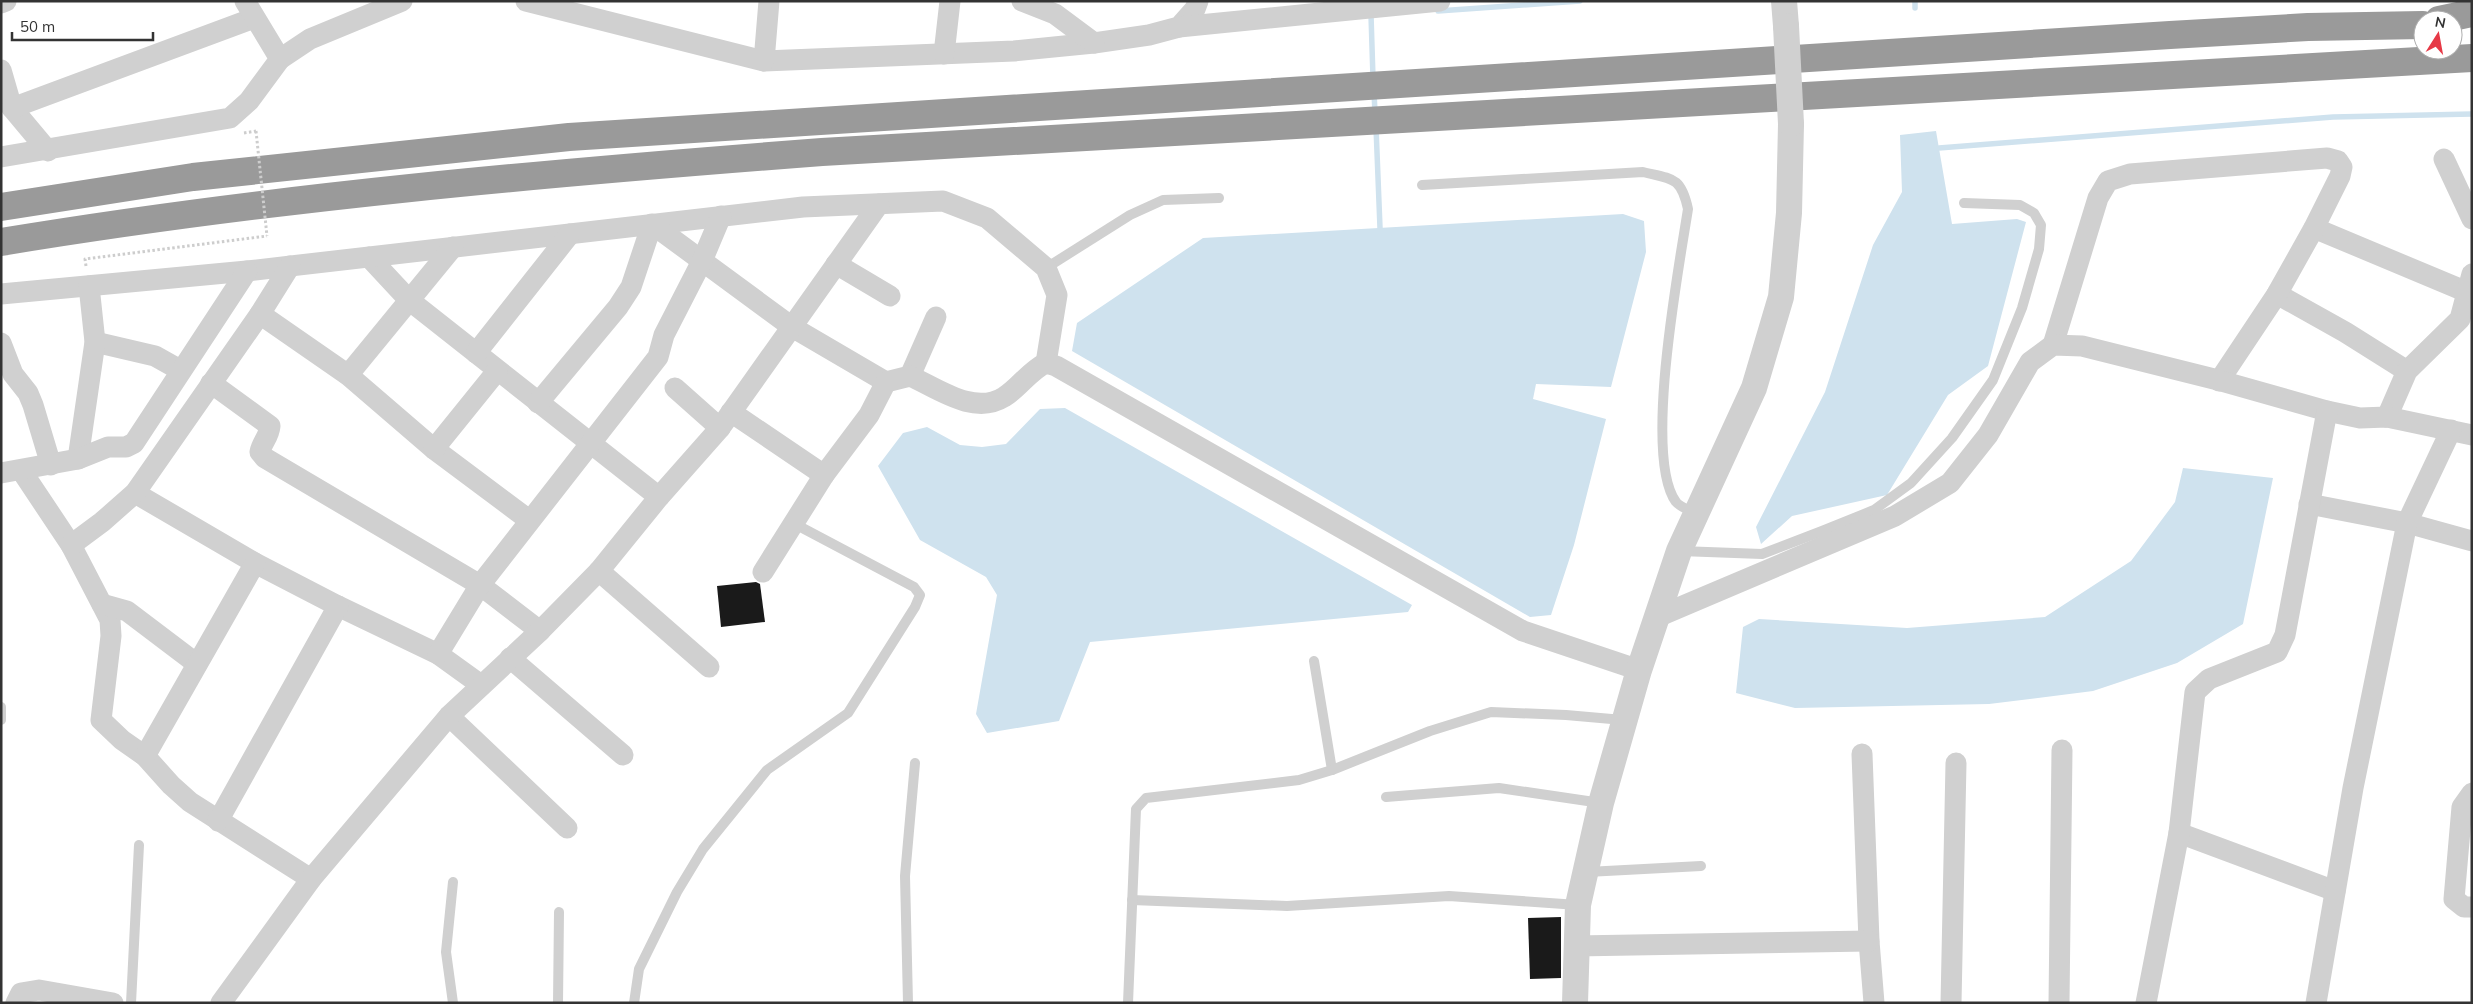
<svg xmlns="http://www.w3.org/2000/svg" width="2473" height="1004" viewBox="0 0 2473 1004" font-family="Mulish,sans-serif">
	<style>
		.water { fill: #cfe2ee }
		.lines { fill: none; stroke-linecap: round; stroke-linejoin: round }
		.stream { stroke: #cfe2ee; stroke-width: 5.5 }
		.building { fill: #1a1a1a }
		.path { stroke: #cdcdcd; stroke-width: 3; stroke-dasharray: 2.5 2.5; stroke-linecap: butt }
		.service { stroke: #d0d0d0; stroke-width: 10 }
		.minor { stroke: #d0d0d0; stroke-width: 21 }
		.tertiary { stroke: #d0d0d0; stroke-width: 26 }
		.motorway { stroke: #9a9a9a; stroke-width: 28 }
		.path-bridge { stroke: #cdcdcd; stroke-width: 3; stroke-dasharray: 2.5 2.5; stroke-linecap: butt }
		.tertiary-bridge { stroke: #d0d0d0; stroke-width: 26 }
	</style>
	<rect width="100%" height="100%" fill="#fff"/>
	<g class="water">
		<path d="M1936 131 1952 224 2017 219 2026 222 1988 366 1948 395 1887 495 1792 516 1761 544 1756 527 1825 392 1873 245 1902 192 1900 135Z"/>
		<path d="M1623 214 1644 221 1646 252 1611 387 1536 384 1533 399 1606 419 1574 545 1551 615 1530 617 1072 351 1077 323 1203 238Z"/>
		<path d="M1065 408 1412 605 1408 612 1090 642 1059 721 987 733 976 714 997 595 986 577 920 540 878 466 903 433 927 427 960 445 982 447 1006 444 1040 409Z"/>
		<path d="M2183 468 2273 478 2243 624 2177 663 2093 691 1989 704 1795 708 1736 693 1743 627 1759 619 1907 628 2045 617 2131 561 2175 502Z"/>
	</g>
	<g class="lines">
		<g class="stream">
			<path d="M1915 1V8"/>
			<path d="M1438 11 1580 1"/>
			<path d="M1373 78 1371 15H1374"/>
			<path d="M1374 92 1375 113"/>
			<path d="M1376 127 1380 228"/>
			<path d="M1939 148 2333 117 2472 114"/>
		</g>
	</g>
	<g class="building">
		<path d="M756 582 760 584 765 622 721 627 717 586Z"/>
		<path d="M1561 917V978L1530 979 1528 918Z"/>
	</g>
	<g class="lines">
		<g class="path">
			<path d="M244 133 256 131"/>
			<path d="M86 266 85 259 267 236"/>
		</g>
		<g class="service">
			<path d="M1422 185 1643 172C1673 179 1681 177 1688 209 1679 267 1643 457 1676 502 1680 507 1690 510 1696 514"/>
			<path d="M1046 268 1130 215 1163 200 1219 198"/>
			<path d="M1680 551 1762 554 1822 531 1874 510 1911 483 1952 438 1993 380 2022 308 2039 249 2041 225 2034 213 2020 205 1964 203"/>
			<path d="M1314 661 1332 770"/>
			<path d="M1 707V720"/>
			<path d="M1386 797 1499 788 1601 803"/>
			<path d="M1587 872 1701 866"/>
			<path d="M453 882 446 952 453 1003"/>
			<path d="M1132 900 1287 906 1449 896 1578 905"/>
			<path d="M131 1003 139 845"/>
			<path d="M558 1003 559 912"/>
			<path d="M634 1003 639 969 677 892 703 849 767 770 848 713 915 607 920 595 914 587 793 523"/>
			<path d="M908 1003 905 876 915 763"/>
			<path d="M1128 1003 1136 809 1146 798 1299 780 1332 770 1430 731 1491 712 1566 715 1623 720"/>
		</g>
		<g class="minor">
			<path d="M526 1 764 61 1014 51 1094 43 1149 35 1179 27 1195 9 1198 1"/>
			<path d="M1022 1 1055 14 1094 43"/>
			<path d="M1 3 6 1"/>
			<path d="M1179 27 1440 1"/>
			<path d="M944 54 950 1"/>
			<path d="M280 59 310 39 402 1"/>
			<path d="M764 61 769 1"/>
			<path d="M1 70 12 108 48 151"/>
			<path d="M12 108 254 18"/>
			<path d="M1 157 230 118 249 101 280 59 245 1"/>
			<path d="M2444 159 2472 219"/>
			<path d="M2314 228 2467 292"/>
			<path d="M369 257 409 300 659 497"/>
			<path d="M836 264 890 296"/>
			<path d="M1 294 247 271 803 207 943 201 987 218 1046 268 1057 295 1046 363"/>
			<path d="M2277 294 2345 332 2407 371"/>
			<path d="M260 314 348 375 434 449 529 520"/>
			<path d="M95 342 155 356 180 370"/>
			<path d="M1 343 13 374 28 393 33 405 51 465"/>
			<path d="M2053 345 2098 198 2108 181 2130 174 2327 158 2338 161 2342 167 2340 176 2314 228 2277 294 2219 381"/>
			<path d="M476 353 570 234"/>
			<path d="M348 375 453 247"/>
			<path d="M910 376 936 317"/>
			<path d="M211 383 270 426C269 437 262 442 260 452L265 458 480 585 540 631"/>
			<path d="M675 388 720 428"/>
			<path d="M538 403 618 307 631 287 652 224 792 327 886 382"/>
			<path d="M731 412 824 475"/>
			<path d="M2387 417 2407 371 2460 319 2472 274"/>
			<path d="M434 449 497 371"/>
			<path d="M78 459 95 342 89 286"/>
			<path d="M21 470 71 545 110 620 111 636 101 720 122 740 145 756 171 785 190 802 311 879"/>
			<path d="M1 473 78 459 108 447H126L134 443 247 271"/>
			<path d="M135 493 255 563 338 606 438 654 481 685"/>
			<path d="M2309 504 2407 523 2472 541"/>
			<path d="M71 545 102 522 135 493 260 314 290 266"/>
			<path d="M599 571 709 667"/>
			<path d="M763 572 824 475 869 415 886 382 910 376C937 388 974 416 1004 397 1019 388 1029 371 1046 363L1056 366 1523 631 1639 670"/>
			<path d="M102 604 127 611 197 664"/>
			<path d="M1657 617 1895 516 1950 483 1988 435 2030 362 2053 345 2082 346 2214 379 2327 411 2360 418 2387 417 2472 435"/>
			<path d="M438 654 480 585 658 357 664 335 702 261 721 216"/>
			<path d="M510 658 623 755"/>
			<path d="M449 716 567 828"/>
			<path d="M1862 754 1869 941 1874 1003"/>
			<path d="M145 756 255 563"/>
			<path d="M2472 793 2462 807 2454 899 2464 907H2472"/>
			<path d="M218 821 338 606"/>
			<path d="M2179 833 2335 891"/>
			<path d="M1575 946 1869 941"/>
			<path d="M16 1003 21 993 39 990 113 1003"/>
			<path d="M221 1003 311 879 449 716 540 631 599 571 659 497 720 428 879 204"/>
			<path d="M1951 1003 1956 763"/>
			<path d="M2059 1003 2062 750"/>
			<path d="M2146 1003 2179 833 2195 692 2209 679 2277 652 2285 635 2327 411"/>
			<path d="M2316 1003 2353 788 2407 523 2451 430"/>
		</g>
		<g class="tertiary">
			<path d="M1784 1 1786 26"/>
			<path d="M1575 1003 1578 905 1601 803 1639 670 1679 551 1754 388 1781 297 1789 213 1791 124"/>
		</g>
		<g class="motorway">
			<path d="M2439 20 2472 13"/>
			<path d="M1 207 193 177 569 137 2170 35 2308 27 2423 25"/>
			<path d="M1 242C273 197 547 173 822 152L2472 58"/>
		</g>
		<path class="path-bridge" d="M256 131 267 236"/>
		<path class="tertiary-bridge" d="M1786 26 1791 124"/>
	</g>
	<rect width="2473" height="1004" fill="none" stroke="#333333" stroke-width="5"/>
	<g transform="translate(2438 35) rotate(11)"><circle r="24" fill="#ffffff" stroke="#adadad"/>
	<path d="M0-4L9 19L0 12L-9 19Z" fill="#e63946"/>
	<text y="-8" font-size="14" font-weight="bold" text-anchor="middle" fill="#333333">N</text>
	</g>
	<path d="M12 32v8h141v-8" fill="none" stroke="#333333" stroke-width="2.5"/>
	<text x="20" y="32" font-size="15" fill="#333333" stroke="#ffffff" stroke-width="4" paint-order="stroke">50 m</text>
</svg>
